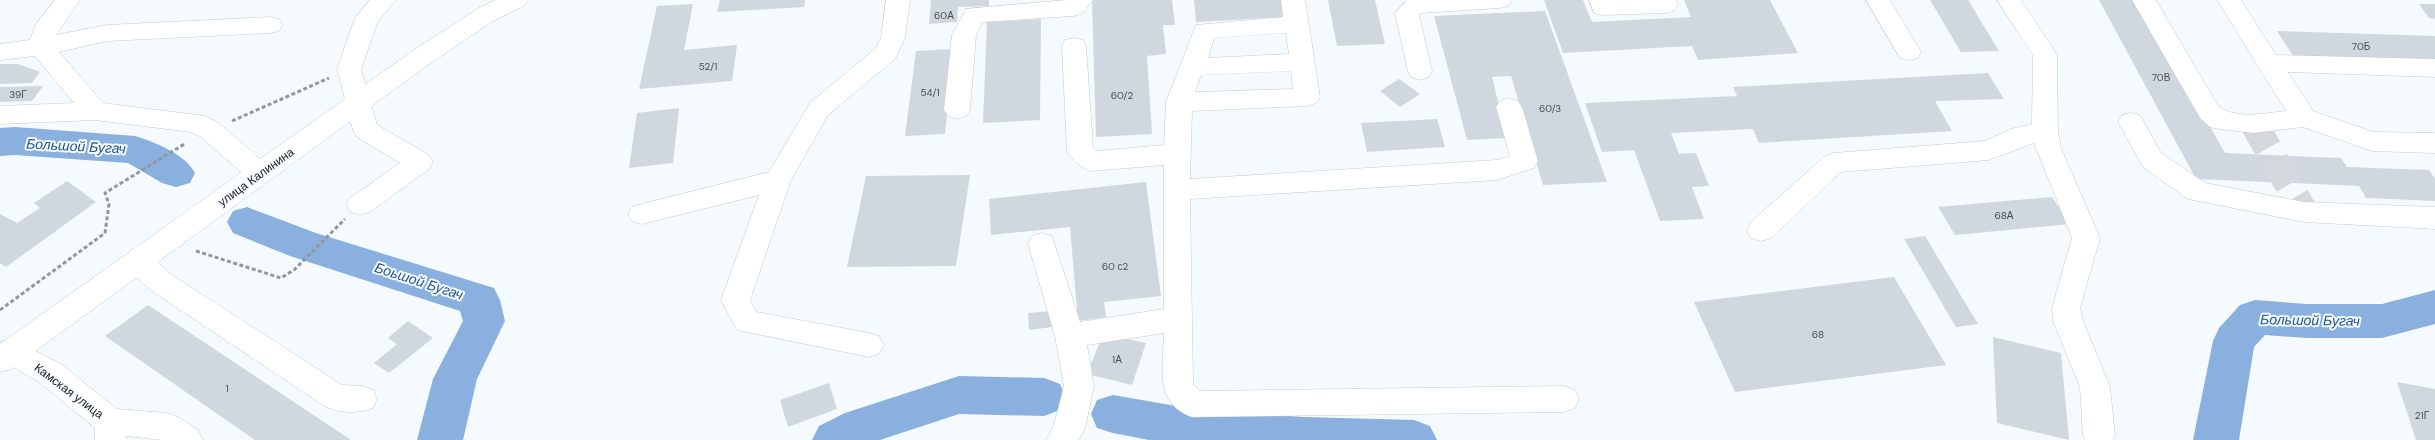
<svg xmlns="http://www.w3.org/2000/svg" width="2435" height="440" viewBox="0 0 2435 440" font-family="'DM Sans',sans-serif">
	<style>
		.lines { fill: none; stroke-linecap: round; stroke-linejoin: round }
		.river { fill: #89b0de; fill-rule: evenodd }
		.building { fill: #d0d7de }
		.minor-tunnel { stroke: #d5d9dd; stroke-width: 28; stroke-dasharray: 28 14; stroke-linecap: butt }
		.minor-casing { stroke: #c2c9d0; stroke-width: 1 }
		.major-casing { stroke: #c2c9d0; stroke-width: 1 }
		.path { stroke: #94989b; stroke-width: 3; stroke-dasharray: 4 2.5; stroke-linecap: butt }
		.minor { fill: #fff; fill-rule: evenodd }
		.major { fill: #fff; fill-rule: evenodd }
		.labels { text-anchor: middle; stroke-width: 4; stroke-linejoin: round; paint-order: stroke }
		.number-label { font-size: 10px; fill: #4a4d50 }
		.street-label { font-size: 12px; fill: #1d1f21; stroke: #f5fafe }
		.water-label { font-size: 14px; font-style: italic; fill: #21558f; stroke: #f5fafe }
	</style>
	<rect width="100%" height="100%" fill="#f5fafe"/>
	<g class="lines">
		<g class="river">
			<path d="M15 127 135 136C155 142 185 154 195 173L190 183 176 187 162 183 128 163 15 155 0 156V128Z"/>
			<path d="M247 207 316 233 494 288 500 300 505 321 477 379 463 440H417L433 379 463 321 460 311 290 256 233 233 227 222 233 211Z"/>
			<path d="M2435 290V324L2382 338H2307L2265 335 2254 347 2239 440H2193L2213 341 2219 328 2240 305 2255 300 2307 304H2382Z"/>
			<path d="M959 376 1044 378 1060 384 1066 397 1060 410 1044 416 959 414 880 440H812L819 426 845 413Z"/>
			<path d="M1113 395 1199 410 1304 417 1414 420 1430 426 1437 440H1149L1113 433 1097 428 1091 414 1097 400Z"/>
		</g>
	</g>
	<g class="building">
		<path d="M720 0H805L804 7 717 12Z"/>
		<path d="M931 0H989V6L958 7 957 22 929 24Z"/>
		<path d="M1092 0H1172L1175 25H1163L1166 54 1147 56 1152 134 1096 137Z"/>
		<path d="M1194 0H1285L1288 17 1196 22Z"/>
		<path d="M1328 0H1375L1385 44 1337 46Z"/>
		<path d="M1544 0H1583L1592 22 1691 17 1684 0H1770L1798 53 1698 60 1692 46 1563 53Z"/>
		<path d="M1930 0H1968L1999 51 1961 52Z"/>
		<path d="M2099 0H2138L2225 153 2341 158 2347 167 2429 170 2435 179V201L2366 198 2359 186 2196 179Z"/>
		<path d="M693 4 684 50 737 45 732 81 639 89 657 6Z"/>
		<path d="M2419 4H2435V19L2429 18Z"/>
		<path d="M1545 11 1607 182 1543 185 1511 76 1492 77 1507 138 1467 140 1434 16Z"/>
		<path d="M1041 19 1040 120 983 123 987 22Z"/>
		<path d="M2277 31 2435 36V61L2293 56Z"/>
		<path d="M953 49 945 134 905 136 916 51Z"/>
		<path d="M0 64H18L40 72 32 83 0 84Z"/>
		<path d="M1988 73 2004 99 1935 101 1952 131 1759 143 1753 129 1671 133 1679 154 1696 153 1709 186 1692 187 1704 219 1660 221 1634 150 1602 152 1585 103 1737 96 1733 87Z"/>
		<path d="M1399 79 1420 94 1400 107 1380 91Z"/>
		<path d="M43 86 32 101 0 102V87Z"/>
		<path d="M679 108 673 163 629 168 637 113Z"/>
		<path d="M1437 119 1445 147 1367 152 1361 123Z"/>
		<path d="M970 175 956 266 847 267 866 176Z"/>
		<path d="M67 181 96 202 6 267 0 263V214L17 223 40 208 34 203Z"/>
		<path d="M1146 182 1161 296 1104 302 1106 317 1078 321 1070 227 991 235 989 199Z"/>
		<path d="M2052 197 2070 224 1955 235 1938 207Z"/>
		<path d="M1925 236 1978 324 1956 327 1904 239Z"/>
		<path d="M1894 277 1946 365 1735 392 1694 302Z"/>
		<path d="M148 305 351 440H255L105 336Z"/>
		<path d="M1052 311V327L1029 330 1028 313Z"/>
		<path d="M408 321 433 338 389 373 374 363 397 344 388 338Z"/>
		<path d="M1103 334 1146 343 1132 385 1087 374Z"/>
		<path d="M1993 337 2061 353 2069 440 1997 423Z"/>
		<path d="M2397 382 2435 389V440H2416Z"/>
		<path d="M829 383 837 409 788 427 780 400Z"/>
	</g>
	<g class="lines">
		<path class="minor-tunnel" d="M2254 124 2304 212"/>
		<g class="minor-casing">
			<g id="minor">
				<path d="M55 0H80L56 35 107 25 270 17 279 19 282 25 279 31 270 33 107 41 59 52 103 103 205 116 219 123 269 167 273 174 269 181 260 184 251 181 201 137 191 132 95 120 0 124V106L74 103 35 56 0 60V44L30 40 36 24Z"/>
				<path d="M370 0H396L378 21 361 69 377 125 429 155 433 162 429 169 370 212 360 215 350 212 346 205 350 198 400 163 357 137 353 130 337 69 355 18Z"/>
				<path d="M886 0H910L905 38 895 59 828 115 791 180 750 300 756 312 869 333 879 336 884 345 879 354 869 357 737 330 721 300 759 195 642 224 632 221 628 214 632 207 642 204 769 172 810 103 876 48 881 38Z"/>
				<path d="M1067 0H1093L1081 14 1073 16 982 22 976 35 970 110 966 116 957 119 948 116 944 110 952 35 966 9Z"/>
				<path d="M1281 0H1305L1320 97 1316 103 1307 106 1192 111 1190 179 1497 160 1510 156 1496 107 1500 101 1509 98 1518 101 1522 107 1538 161 1534 168 1497 180 1190 199 1193 384 1199 391 1564 386 1575 390 1579 399 1575 408 1564 412 1192 417C1154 404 1163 366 1164 333L1087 345 1094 386 1085 428 1079 440H1046L1054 425 1064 386 1055 336 1028 244 1032 236 1042 233 1052 236 1080 322 1164 309V165L1091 171C1080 167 1073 161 1067 151L1062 46 1065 40 1074 38 1083 40 1086 46 1093 147 1097 151 1164 145 1166 102 1196 25 1283 17ZM1286 33 1289 54 1208 58 1214 38ZM1291 71 1293 89 1195 92 1201 75Z"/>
				<path d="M1407 0H1512L1508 6 1500 8 1421 13 1419 15 1432 71 1429 77 1420 80 1411 77 1408 71 1395 13Z"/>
				<path d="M1589 0H1676L1678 5 1674 11 1666 13 1602 15 1594 13Z"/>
				<path d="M1866 0H1890L1921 52 1918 58 1909 60 1900 58Z"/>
				<path d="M1997 0H2021L2057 55 2058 131 2061 148 2100 238 2080 308 2083 321 2110 387 2115 436 2113 440H2085L2083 436 2080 387 2053 321 2052 308 2072 238 2034 143 1989 160 1841 172 1771 238 1761 241 1751 238 1747 230 1751 222 1825 156 1834 153 1985 141 2011 129 2032 124 2033 55Z"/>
				<path d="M2132 0H2156L2218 106C2236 120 2265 113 2286 111L2217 0H2241L2276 55 2435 59V77L2288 72 2313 111 2373 132 2435 133V153L2372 151 2303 127 2254 133 2219 129 2210 127 2200 118Z"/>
				<path d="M2131 113 2140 115 2161 153 2205 183 2304 202 2435 207V229L2304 222 2188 199 2143 167 2118 122 2122 115Z"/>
				<path d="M138 251 148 254 172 275 342 385 362 386 373 390 377 399 373 408C357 414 342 413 326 407L152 291 128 270 124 262 128 254Z"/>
				<path d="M12 339 61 364 117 409 167 413 178 417 198 430 203 440H162L126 436 127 440H95V428L39 382 1 360V342Z"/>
			</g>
		</g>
		<g class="major-casing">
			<path id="major" d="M496 0H528L524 6 493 21 429 64 11 369 0 372V344L411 52 477 9Z"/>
		</g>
		<g class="path">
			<path d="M232 121 329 78"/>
			<path d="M196 251 281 278 294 270 345 219"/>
			<path d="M0 310 105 233 109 204 105 193 186 143"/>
		</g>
		<use href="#minor" class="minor"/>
		<use href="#major" class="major"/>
	</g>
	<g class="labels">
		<g class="number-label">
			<text x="944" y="19">60А</text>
			<text x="2361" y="50">70Б</text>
			<text x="708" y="70">52/1</text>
			<text x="2161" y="81">70В</text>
			<text x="930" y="96">54/1</text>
			<text x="18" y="98">39Г</text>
			<text x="1122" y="99">60/2</text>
			<text x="1550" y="112">60/3</text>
			<text x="2004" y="219">68А</text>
			<text x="1115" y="270">60 с2</text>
			<text x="1818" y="338">68</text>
			<text x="1117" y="363">1А</text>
			<text x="227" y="392">1</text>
			<text x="2422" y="419">21Г</text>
		</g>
		<g class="street-label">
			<text transform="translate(256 177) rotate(-36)" y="4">улица Калинина</text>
			<text transform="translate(69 391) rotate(37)" y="4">Камская улица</text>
		</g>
		<g class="water-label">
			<text transform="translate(76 146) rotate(3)" y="5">Большой Бугач</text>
			<text transform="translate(419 281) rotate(18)" y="5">Боьшой Бугач</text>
			<text transform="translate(2310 320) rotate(1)" y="5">Большой Бугач</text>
		</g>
	</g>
</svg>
